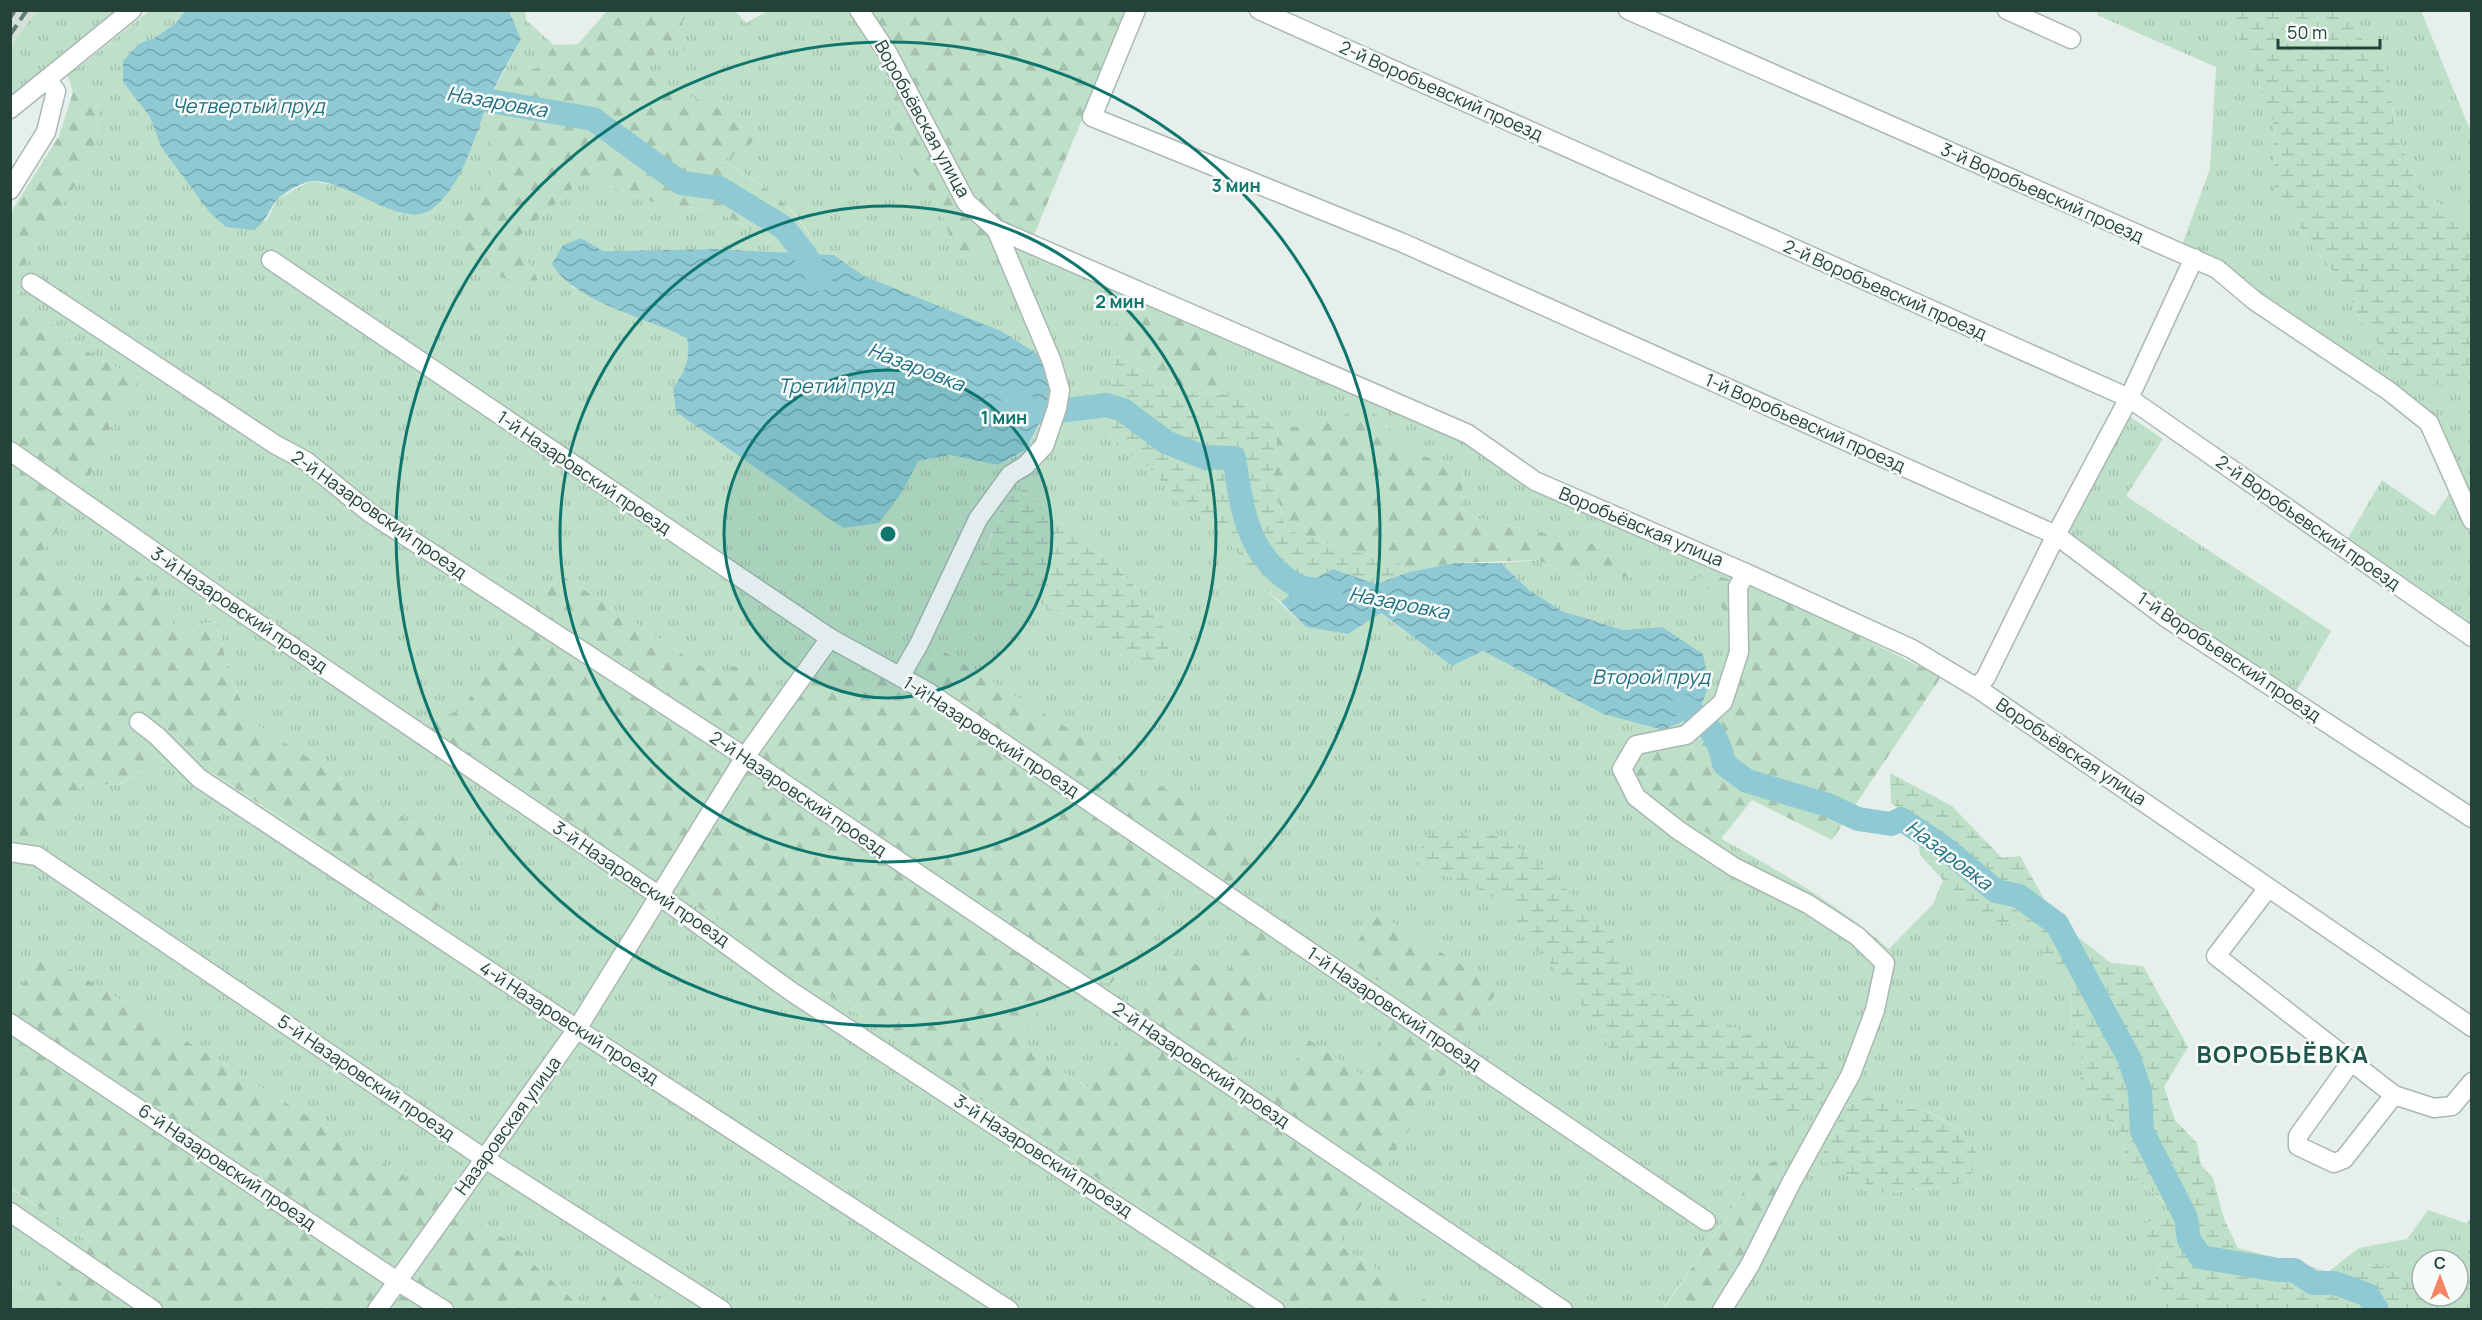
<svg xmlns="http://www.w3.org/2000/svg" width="2482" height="1320" viewBox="0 0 2482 1320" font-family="Manrope,sans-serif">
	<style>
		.built { fill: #d4dfda }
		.grass { fill: url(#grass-tufts); fill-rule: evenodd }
		.forest { fill: url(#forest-firs) }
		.wetland { fill: url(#wetland-marsh) }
		.water { fill: url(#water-waves) }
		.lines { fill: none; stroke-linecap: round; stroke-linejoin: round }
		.river { stroke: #8ec9d4; stroke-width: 24 }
		.minor-casing { stroke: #a8b8b2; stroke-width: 21 }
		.minor { stroke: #fff; stroke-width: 18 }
		.rail { stroke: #5f7d75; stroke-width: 4; stroke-dasharray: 12 6; stroke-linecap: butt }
		.ring { fill: none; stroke: #0f766e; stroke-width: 3 }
		.labels { text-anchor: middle; stroke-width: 5; stroke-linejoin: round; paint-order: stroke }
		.street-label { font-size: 18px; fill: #24423a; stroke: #f7fbf9 }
		.water-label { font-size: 20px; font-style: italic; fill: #1c6f80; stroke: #f7fbf9 }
		.district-label { font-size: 24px; font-weight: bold; letter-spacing: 1.5px; fill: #1f5548; stroke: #f7fbf9 }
		.centre { fill: #0f766e; stroke: #f7fbf9; stroke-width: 3 }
		.ring-label { font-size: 18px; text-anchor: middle; font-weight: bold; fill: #0f766e; stroke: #f7fbf9; stroke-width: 5; stroke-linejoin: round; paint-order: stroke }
	</style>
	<defs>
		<pattern id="grass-tufts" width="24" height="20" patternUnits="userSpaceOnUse" patternTransform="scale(1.5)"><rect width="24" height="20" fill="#bfe0c8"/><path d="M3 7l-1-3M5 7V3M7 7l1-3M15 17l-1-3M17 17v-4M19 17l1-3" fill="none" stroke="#a4c1ad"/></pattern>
		<pattern id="forest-firs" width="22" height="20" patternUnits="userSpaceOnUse" patternTransform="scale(1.5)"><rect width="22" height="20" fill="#bfe0c8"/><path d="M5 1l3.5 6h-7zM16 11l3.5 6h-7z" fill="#a4c1ad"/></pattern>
		<pattern id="wetland-marsh" width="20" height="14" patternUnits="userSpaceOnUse" patternTransform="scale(1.5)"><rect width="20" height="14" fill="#bfe0c8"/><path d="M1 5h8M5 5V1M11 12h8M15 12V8" fill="none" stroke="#a4c1ad"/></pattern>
		<pattern id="water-waves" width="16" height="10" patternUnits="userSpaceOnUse" patternTransform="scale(1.5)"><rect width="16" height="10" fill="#8ec9d4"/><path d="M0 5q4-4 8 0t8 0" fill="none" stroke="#74a5ad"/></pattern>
	</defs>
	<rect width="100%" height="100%" fill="#e6efeb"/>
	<path class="built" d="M11 11H36L11 46Z"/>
	<g class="grass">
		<path d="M2099 10 2226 11 2253 67 2273 121 2275 190 2306 238 2342 282 2361 322 2399 372 2425 387 2471 379V628L2348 538 2382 480 2434 516 2455 485 2429 423 2179 253 2210 169 2216 67 2097 15Z"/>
		<path d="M36 11H121L11 101V46Z"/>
		<path d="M149 11H185L176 23 156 37 138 44 123 61V82L150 117 161 147 210 213 266 221 278 199 310 181 341 186 407 214 450 188 469 153 489 100 521 39 509 11H525L526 20 554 45 541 67 512 74 488 130 493 166 490 189 458 206 538 280 516 239 585 177 661 205 717 210 776 245 813 241C793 202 759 183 723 160L760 137 749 118 674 91 645 75 658 46 682 23 689 11H735L746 23 768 11H869L892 46 901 159 928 187 943 217 955 251 1035 255 1464 442 1752 583 1691 580 1712 591 1748 654 1729 710 1689 740 1640 794C1724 842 1816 885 1889 949L1933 904 1943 880 1986 919 2033 929 2048 963 2072 989 2071 1037 2084 1064 2101 1114 2125 1136 2124 1169 2177 1213 2165 1255 2152 1283 2163 1309H1722L1762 1165 1663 1309H1440L1337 1244 1499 988 1402 997 1362 1076 1309 1041 1260 1116 1218 1088 1248 970 1275 937 1223 978 1172 952 1088 1087 1017 1044 1059 978 1112 983 1192 856 1234 889 1258 847 911 674 839 650 795 702 719 678 560 574 460 712 411 726 743 935 1038 1139 1295 1309H674L614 1272 598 1309H583L507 1240 43 952 11 1002V841L34 844 84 783 118 785 162 761 211 773 433 917 465 856 252 722 229 677 218 622 174 627 157 588 96 617 33 561 69 514 92 472 114 420 139 380 76 345 10 285 74 187 97 145 98 107 78 68ZM581 238 603 251 716 249 834 255 864 276 913 298 1044 413 1026 451 998 465 950 455 918 461 904 489 843 528 803 499 673 388C685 371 691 358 687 338L572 287ZM1219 345 1223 378 1234 394 1278 429 1338 421 1384 420 1402 450 1464 468 1461 507 1476 518 1619 550 1643 579 1606 573 1570 575 1538 560 1501 563 1529 590 1562 611 1623 630 1662 627 1663 730 1603 714 1483 651 1452 666 1380 613 1348 634 1306 627 1265 589 1212 520 1184 509 1148 466 1113 442 1106 405 1117 355ZM1024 487 1051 514 1120 569 1160 617 1135 667 1085 624 1036 602 980 571 991 534ZM1875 1093 1907 1108 1930 1112 1960 1130 1977 1152 1970 1182 1885 1194 1821 1160 1845 1107Z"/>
		<path d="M2351 11H2421L2471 132V224L2419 190 2394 126 2389 72 2360 36Z"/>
		<path d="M2125 417 2132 418 2163 439 2126 496 2331 631 2296 692 2166 607 2076 541 2070 531Z"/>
		<path d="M10 1188 89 1242 50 1294 11 1287Z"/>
		<path d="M2428 1210 2466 1223 2471 1219V1289L2458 1281V1260H2422V1279H2409L2374 1262 2346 1276 2329 1271 2359 1248 2407 1239Z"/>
	</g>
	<g class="forest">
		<path d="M608 10 689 11 682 23 687 49 658 46 646 75 674 91 749 118 760 137 724 161C764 187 787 198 813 241L776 245 717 210 661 205 585 177 516 239 538 280 527 284 481 272 462 246 458 206 490 189C492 168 488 151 488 131 489 110 501 91 512 74L541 67 554 45 578 44Z"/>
		<path d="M869 11H1127L1034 235 1035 255 955 251 943 217 928 187 901 159 886 91 906 75Z"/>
		<path d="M78 68 98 107 97 145 74 187 11 285V212L59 136 73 92 67 74Z"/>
		<path d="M11 286 76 345 139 380 114 420 92 472 69 514 34 561 96 617 130 573 157 588 174 627 218 622 229 677 252 722 465 856 433 917 212 773 162 761 117 785 84 783 34 844 11 841Z"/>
		<path d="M1125 310 1186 320 1219 345 1223 378 1234 394 1177 393 1117 355 1112 330Z"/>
		<path d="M1359 405 1384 420 1403 450 1464 468 1461 507 1476 518 1619 550 1644 580 1606 573 1570 575 1538 560 1455 563 1409 572 1397 562 1340 548 1285 529 1273 477 1278 429 1337 421Z"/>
		<path d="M560 574 719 678 735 666 795 702 839 649 911 674 924 653 943 651 1259 847 1234 889 1192 856 1112 983 1059 978 1017 1044 1088 1087 1172 952 1223 978 1262 927 1275 937 1248 970 1273 991 1218 1088 1260 1116 1309 1040 1362 1075 1402 997 1347 959 1376 912 1499 988 1337 1244 1440 1309H1295L1038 1139 743 935 411 727 460 711Z"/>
		<path d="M1709 575 1752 583 1941 677 1832 840 1752 800 1720 840 1640 794 1633 770 1646 751 1689 740 1729 710 1748 654 1712 591 1690 580Z"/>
		<path d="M43 952 507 1240 583 1309 11 1310 10 1287 50 1294 89 1242 11 1188V1002Z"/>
		<path d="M1783 1159 1791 1183 1722 1309 1663 1310 1762 1165Z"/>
		<path d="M613 1272H614L674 1309H598Z"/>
	</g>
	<g class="wetland">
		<path d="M2226 11H2351L2360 36 2389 72 2394 126 2419 190 2471 224V379L2425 387 2399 372 2361 322 2342 282 2306 238 2275 190 2273 121 2253 67Z"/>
		<path d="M1117 355 1177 393 1234 394 1278 429 1273 477 1285 529 1340 548 1397 562 1409 572 1376 584 1333 569 1299 587 1281 602 1265 589 1212 520 1184 509 1148 466 1113 442 1106 405Z"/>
		<path d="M1023 486 1051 514 1120 569 1160 617 1172 662 1135 667 1085 624 1036 602 979 571 1002 506Z"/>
		<path d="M1890 773 1952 806 2002 858 2020 856 2048 906 2078 937 2111 963 2143 966 2188 1047 2164 1087 2175 1120 2197 1143 2201 1165 2213 1178 2224 1219 2238 1248 2346 1276 2374 1262 2409 1279H2422V1296H2458V1281L2471 1289V1309H2163L2152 1284 2165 1255 2139 1243 2143 1224 2177 1212 2124 1169 2125 1136 2101 1114 2080 1080 2084 1064 2071 1037 2072 989 2048 963 2033 929 1986 919 1943 880 1920 855 1915 820 1891 803Z"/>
		<path d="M1486 831 1528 853 1605 927 1644 991 1692 1005 1763 1042 1807 1048 1835 1072 1793 1132 1773 1108 1731 1070 1669 1072 1610 1049 1584 1008 1550 963 1521 934 1513 908 1470 885 1412 863 1428 836Z"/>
		<path d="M1875 1093 1907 1108 1929 1112 1960 1130 1977 1152 1970 1182 1885 1194 1820 1160 1845 1107Z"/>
	</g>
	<g class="water">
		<path d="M185 11H509L521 39C510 59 498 79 489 100 475 134 463 186 432 209 403 231 346 178 311 181 303 182 284 193 279 198 268 209 269 219 254 230L226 227 210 213 161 147 150 117 123 82V61L138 44 156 37 176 23Z"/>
		<path d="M581 238 603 251 716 249 834 255 864 276 1001 331 1037 354 1051 382 1044 413 1026 450 998 465 950 455 918 461 904 489 879 523 843 528 676 412 673 388C685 371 691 358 687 338 648 318 574 302 552 264L563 245Z"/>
		<path d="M1455 563H1501L1529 590 1562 611 1623 630 1662 627 1703 654 1709 685 1697 715 1663 730 1603 714 1483 651 1452 666 1381 613 1348 634 1306 627 1281 602 1299 587 1333 569 1376 584 1409 572Z"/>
	</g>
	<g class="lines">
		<g class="river">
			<path d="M457 95 593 119 681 183 719 188 783 227 804 253 820 279"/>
			<path d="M1013 403 1044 413 1106 405 1123 410 1166 442 1203 457 1234 458C1242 508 1247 559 1298 586 1307 590 1321 590 1331 591"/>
			<path d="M1683 706C1707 721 1719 736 1724 764L1747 781 1828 805 1858 819 1891 824 1901 819 1942 846 1996 891 2019 896 2057 924 2129 1058 2140 1091 2142 1131 2186 1218 2189 1240 2201 1257 2278 1270H2294L2313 1283H2335L2368 1295 2377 1310"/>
		</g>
		<g class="minor-casing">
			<g id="minor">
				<path d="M859 10 887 52 966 202 996 229 1468 434 1535 481 1746 573 1912 649 1977 688 2472 1027"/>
				<path d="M1136 10 1092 117 1403 243 2056 535 2168 619 2472 818"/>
				<path d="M1259 10 2129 398 2472 637"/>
				<path d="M1628 10 2217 269 2255 301 2389 391 2429 423 2472 520"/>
				<path d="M2007 10 2071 39"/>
				<path d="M10 109 132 10"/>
				<path d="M10 190 46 132 56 91 47 79"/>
				<path d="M271 260 830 638 928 692 1706 1221"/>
				<path d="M31 283 276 445 306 461 370 513 745 757 1563 1310"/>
				<path d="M10 451 222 599 658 895 792 992 1275 1310"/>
				<path d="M900 677 919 644 978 519 1010 475 1026 465 1044 446 1057 408 1060 390 1052 362 996 229"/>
				<path d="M1977 688 1986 677 2056 535 2129 398 2194 258"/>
				<path d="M139 722 157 736 199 778 577 1029 1009 1310"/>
				<path d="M10 852 37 856 485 1159 722 1310"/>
				<path d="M2268 888 2216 956 2394 1095 2434 1108 2452 1106 2472 1082"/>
				<path d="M10 1023 397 1281 444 1310"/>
				<path d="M2351 1062 2298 1136V1146L2334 1163 2344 1159 2394 1095"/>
				<path d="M10 1212 153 1310"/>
				<path d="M377 1310 577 1029 745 757 830 638"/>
				<path d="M1722 1310 1750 1265 1791 1183 1851 1074 1875 1010 1885 963 1857 936 1808 904 1734 867 1678 830 1636 797 1622 769 1636 745 1686 735 1723 702 1739 652 1738 587 1746 573"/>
			</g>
		</g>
		<use href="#minor" class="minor"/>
		<g class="rail">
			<path d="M10 18 15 10"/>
			<path d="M10 35 27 10"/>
		</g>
	</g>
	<circle cx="888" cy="534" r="164" fill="#0f766e" fill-opacity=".12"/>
	<g class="ring">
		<circle cx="888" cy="534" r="164"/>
		<circle cx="888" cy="534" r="328"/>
		<circle cx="888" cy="534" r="492"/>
	</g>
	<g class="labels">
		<g class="street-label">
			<text transform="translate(1441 91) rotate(24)" y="6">2-й Воробъевский проезд</text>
			<text transform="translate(922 119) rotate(61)" y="6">Воробьёвская улица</text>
			<text transform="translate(2042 193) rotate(24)" y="6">3-й Воробъевский проезд</text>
			<text transform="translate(1885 290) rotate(24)" y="6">2-й Воробъевский проезд</text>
			<text transform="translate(1805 423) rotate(24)" y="6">1-й Воробъевский проезд</text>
			<text transform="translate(584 473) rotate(34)" y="6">1-й Назаровский проезд</text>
			<text transform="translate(379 515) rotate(35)" y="6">2-й Назаровский проезд</text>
			<text transform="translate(2308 523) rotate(35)" y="6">2-й Воробъевский проезд</text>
			<text transform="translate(1641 527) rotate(23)" y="6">Воробьёвская улица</text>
			<text transform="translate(239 610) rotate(34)" y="6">3-й Назаровский проезд</text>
			<text transform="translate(2229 657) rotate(34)" y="6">1-й Воробъевский проезд</text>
			<text transform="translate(991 737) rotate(33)" y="6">1-й Назаровский проезд</text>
			<text transform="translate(2071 752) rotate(34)" y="6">Воробьёвская улица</text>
			<text transform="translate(798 794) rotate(34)" y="6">2-й Назаровский проезд</text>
			<text transform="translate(641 884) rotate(34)" y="6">3-й Назаровский проезд</text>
			<text transform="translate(1394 1009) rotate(34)" y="6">1-й Назаровский проезд</text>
			<text transform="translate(569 1023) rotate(33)" y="6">4-й Назаровский проезд</text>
			<text transform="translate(1201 1065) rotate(34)" y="6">2-й Назаровский проезд</text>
			<text transform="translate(366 1078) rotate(34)" y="6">5-й Назаровский проезд</text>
			<text transform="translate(508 1126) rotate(-54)" y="6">Назаровская улица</text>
			<text transform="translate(1043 1156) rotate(33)" y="6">3-й Назаровский проезд</text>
			<text transform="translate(227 1167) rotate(34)" y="6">6-й Назаровский проезд</text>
		</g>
		<g class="water-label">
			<text transform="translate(497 102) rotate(10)" y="7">Назаровка</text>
			<text x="248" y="113">Четвертый пруд</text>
			<text transform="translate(916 367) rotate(21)" y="7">Назаровка</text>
			<text x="836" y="393">Третий пруд</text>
			<text transform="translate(1399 603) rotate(11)" y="7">Назаровка</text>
			<text x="1651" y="684">Второй пруд</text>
			<text transform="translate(1949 855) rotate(37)" y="7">Назаровка</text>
		</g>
		<g class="district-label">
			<text x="2283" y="1063">ВОРОБЬЁВКА</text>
		</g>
	</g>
	<circle cx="888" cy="534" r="9" class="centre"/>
	<g class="ring-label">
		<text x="1236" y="192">3 мин</text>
		<text x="1120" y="308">2 мин</text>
		<text x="1004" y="424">1 мин</text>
	</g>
	<rect width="2482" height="1320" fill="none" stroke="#24423a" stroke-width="24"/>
	<g transform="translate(2440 1278)"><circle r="28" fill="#f7fbf9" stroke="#a3b1ad" stroke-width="1.5"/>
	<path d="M0-4.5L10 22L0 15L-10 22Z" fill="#f4845f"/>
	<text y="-9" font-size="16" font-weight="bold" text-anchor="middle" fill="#24423a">С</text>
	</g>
	<path d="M2278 39v9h102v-9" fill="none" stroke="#24423a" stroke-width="3"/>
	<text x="2287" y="39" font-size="18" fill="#24423a" stroke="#f7fbf9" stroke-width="4.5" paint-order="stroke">50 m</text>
</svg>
